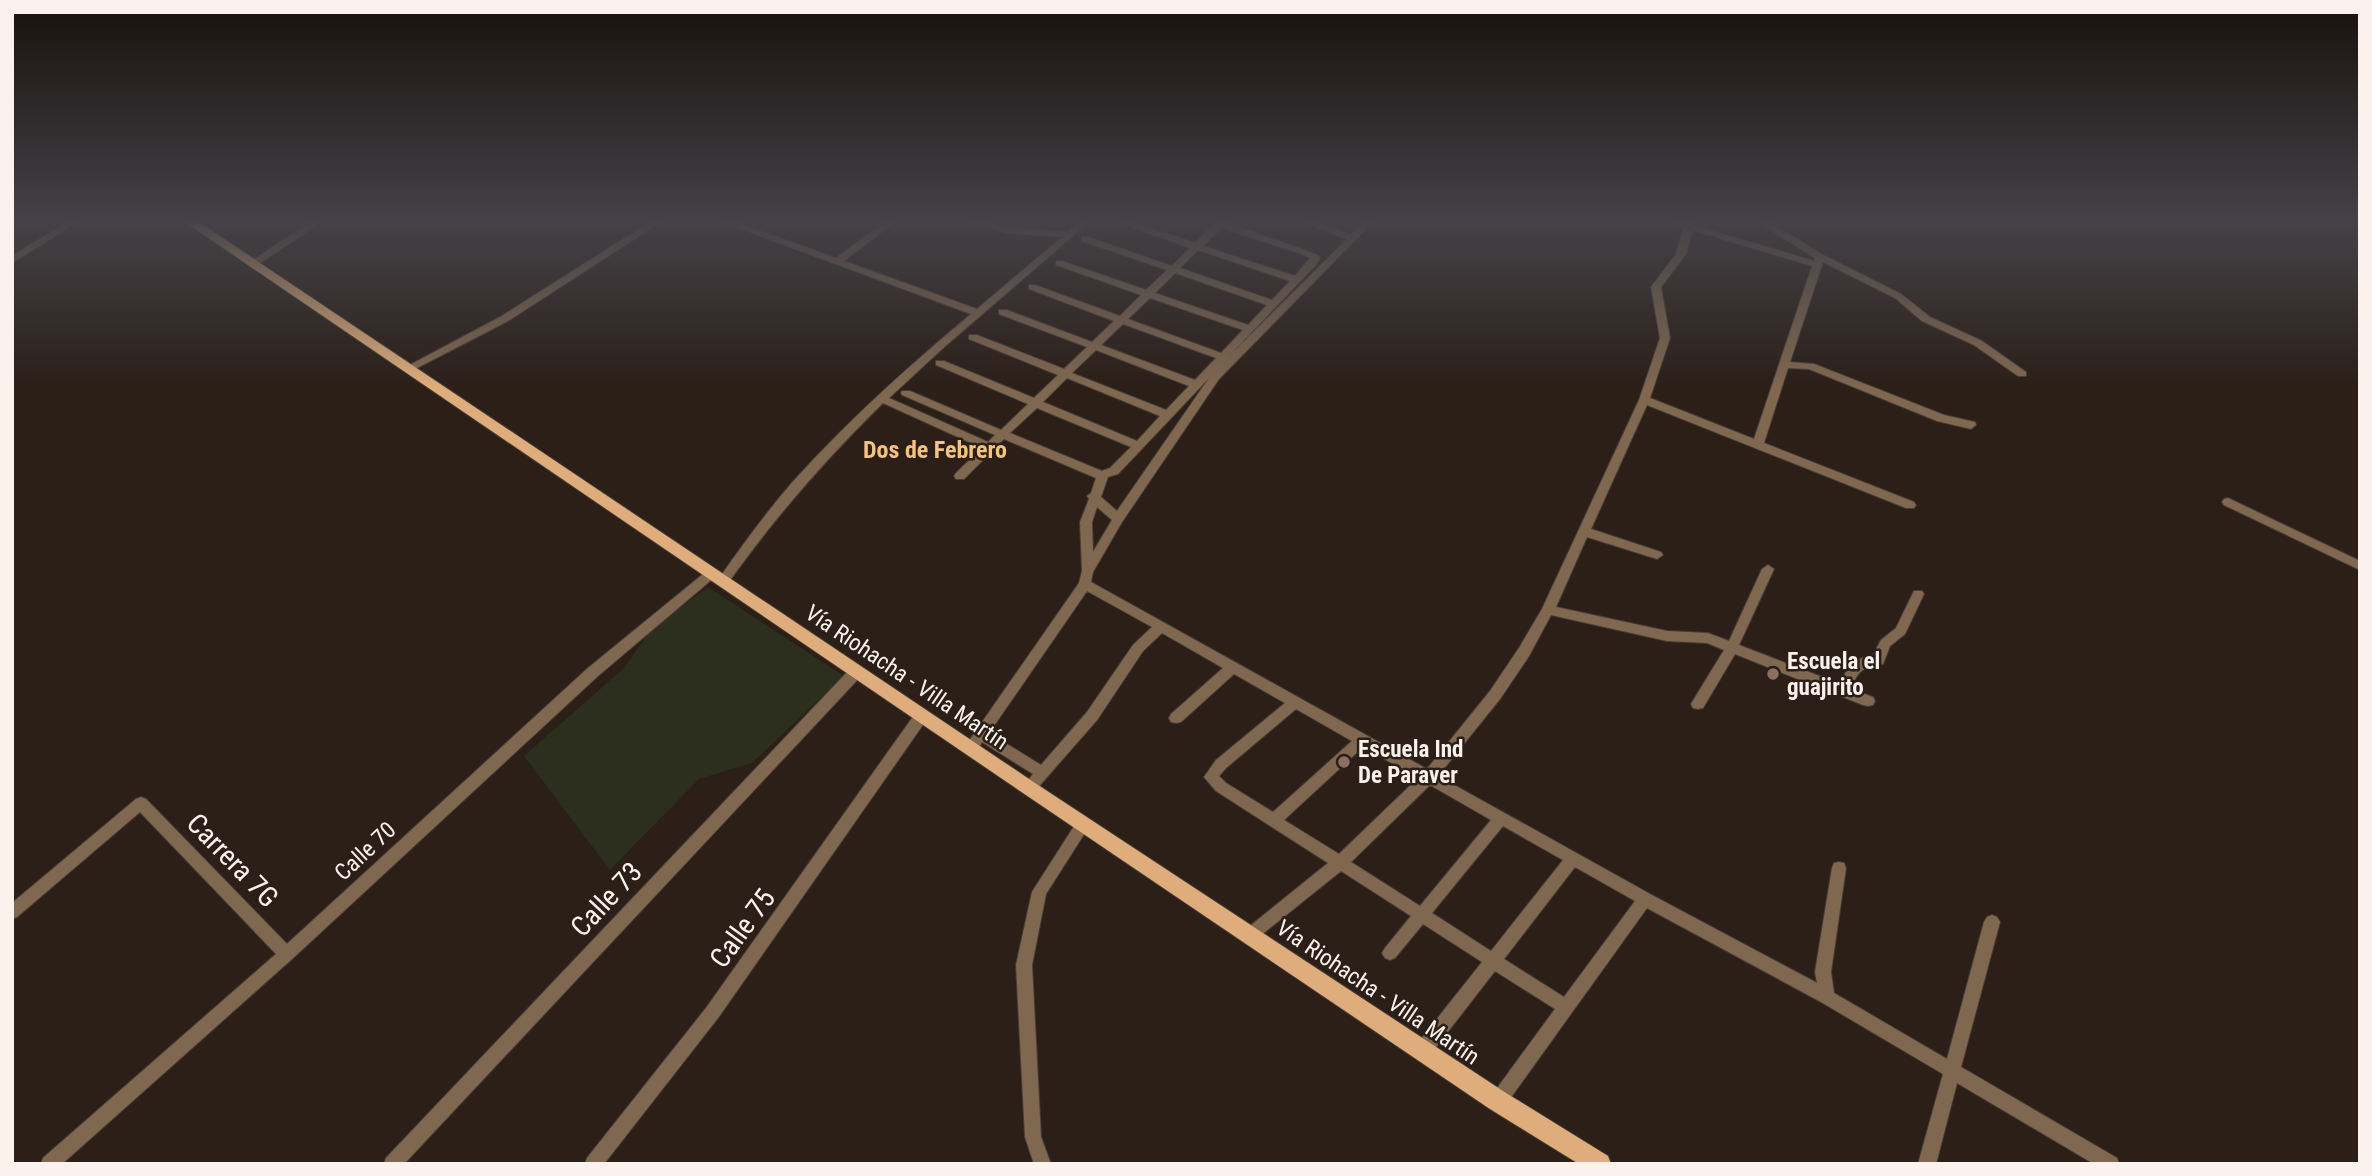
<svg xmlns="http://www.w3.org/2000/svg" width="2372" height="1176" viewBox="0 0 2372 1176" font-family="'Roboto Condensed',sans-serif">
	<style>
		.green { fill: #2c2e1e }
		.lines { fill: none; stroke-linecap: round; stroke-linejoin: round }
		.minor-casing { stroke: #483d36; stroke-width: 2 }
		.major-casing { stroke: #483d36; stroke-width: 2 }
		.minor { fill: #7f6750; fill-rule: evenodd }
		.major { fill: #dfad7b; fill-rule: evenodd }
		.education-dot { fill: #8d6e63; stroke: #2b1f18; stroke-width: 2.5 }
		.labels { text-anchor: middle; stroke-width: 5; stroke-linejoin: round; paint-order: stroke }
		.poi-label { font-size: 23px; font-weight: bold; fill: #fbf2ed; stroke: #2b1f18; text-anchor: start }
		.street-label { font-size: 23px; fill: #fbf2ed; stroke: #2b1f18 }
		.neighbourhood-label { font-size: 24px; font-weight: bold; fill: #f5c282; stroke: #2b1f18 }
		.near-street-label { font-size: 28px; fill: #fbf2ed; stroke: #2b1f18 }
	</style>
	<rect width="100%" height="100%" fill="#2b1f18"/>
	<path class="green" d="M708 587 844 676 752 763 699 779 610 870 524 756 624 668 652 628Z"/>
	<g class="lines">
		<g class="minor-casing">
			<g id="minor">
				<path d="M67 222H78L12 263V256Z"/>
				<path d="M310 222H321L256 266H250V262Z"/>
				<path d="M650 222H661L508 321 413 370H405L404 368 500 317Z"/>
				<path d="M722 222H735L836 258 885 222H895L844 261 977 309 1062 237 1007 233 968 222H985L1007 227 1068 232 1079 222H1089L942 349 889 398 988 442 995 435 902 395 901 393 902 391H910L1001 430 1028 404 936 365V361H944L1034 398 1058 375 969 339V335H977L1064 369 1087 347 999 314V310H1007L1092 342 1114 321 1029 289V285H1035L1120 316 1141 295 1056 265V261H1062L1146 290 1167 270 1082 241V237H1088L1172 266 1190 248 1118 222H1132L1195 243 1216 222H1226L1318 255 1320 257 1316 265 1228 357 1347 239 1302 222H1316L1351 234 1364 222H1373L1219 379 1122 522 1093 572 1091 582 1427 769 1490 691 1519 648 1542 609 1639 400 1660 338 1651 287 1676 254 1683 228 1670 222H1694L1693 225 1814 261 1815 258 1758 222H1769L1823 255 1901 294 1930 317 1982 341 2026 372V376H2018L1974 345 1922 321 1895 298 1823 262 1790 362 1814 364 1944 415 1975 422 1976 425 1971 429 1937 421 1809 369 1788 368 1764 443 1914 502 1916 505 1914 508H1906L1647 405 1591 529 1661 552 1663 555 1657 559 1587 537 1556 607 1667 631 1708 633 1729 641 1762 569 1768 565 1774 569 1739 645 1840 684C1847 667 1854 658 1873 655L1881 640 1896 628 1914 591H1922L1924 594 1905 634 1890 646 1883 664C1862 669 1859 668 1851 689L1873 697 1875 701 1873 705 1868 706 1863 705 1735 654 1703 708 1698 709 1693 708 1691 704 1724 650 1707 643 1667 641 1551 615 1529 656 1500 699 1438 776 1650 894 1817 983 1815 972 1832 868 1834 863 1839 862 1844 863 1846 868 1831 972 1834 993 1947 1059 1984 922 1987 917 1992 915 1997 917 2000 922 1961 1067 2117 1158 2119 1164H2094L1957 1083 1936 1164H1918L1943 1074 1821 1002 1647 908 1504 1107 1498 1109 1492 1107 1490 1101 1492 1095 1555 1009 1495 971 1429 1056 1423 1058 1417 1056 1415 1050 1417 1044 1482 962 1423 924 1395 958 1390 960 1385 958 1382 953 1385 948 1411 916 1341 871 1255 940 1250 942 1245 940 1242 935 1245 930 1328 863 1216 791 1204 777 1216 760 1285 703 1234 674 1181 722 1176 723 1171 722 1169 718 1171 714 1223 668 1162 633 1143 651 1097 720 1034 792 1029 794 1024 792 1022 788 1033 774 982 742C978 749 975 755 966 752L964 748 1079 583 1082 571 1080 522 1089 499 1087 496 1091 493 1096 478 1004 439 964 479H956L954 476 956 473 982 448 883 403C825 460 775 517 728 583H720L718 580 720 577C745 542 770 507 799 475 853 416 910 365 971 314ZM1222 228 1304 255 1310 258 1295 276 1203 246ZM1692 230 1812 266 1754 439 1650 398 1670 338 1661 287 1686 254ZM1198 250 1290 281 1272 300 1180 268ZM1175 273 1267 305 1248 325 1155 293ZM1150 298 1243 330 1221 353 1128 319ZM1123 324 1216 358 1195 380 1101 345ZM1096 350 1189 386 1166 410 1072 373ZM1067 378 1160 416 1137 441 1043 402ZM1209 378 1117 511 1101 497 1108 477 1118 474ZM1037 408 1131 447 1110 468 1102 471 1010 433ZM1097 507 1112 520 1093 552 1092 522ZM1087 591 1152 627 1133 645 1087 712 1041 765 989 733ZM1296 709 1352 741 1273 812 1226 783 1219 776 1226 768ZM1363 747 1418 778 1339 854 1284 820ZM1430 785 1491 820 1420 906 1351 862ZM1503 826 1563 860 1491 951 1432 913ZM1575 867 1635 901 1564 997 1504 959Z"/>
				<path d="M2228 498 2360 561V570L2224 505 2222 502 2224 499Z"/>
				<path d="M712 569 716 570 718 573 716 576 598 676 292 959 62 1164H41L43 1158 276 954 140 812 17 917 12 919V903L136 799 141 797 146 799 287 944 588 668 708 570Z"/>
				<path d="M857 666 862 667 863 671 862 675 404 1164H384L386 1158 852 667Z"/>
				<path d="M922 710 927 711 929 715 927 719 718 1018 604 1164H585L587 1158 706 1008 917 711Z"/>
				<path d="M1083 818 1088 820 1090 824 1088 828 1046 894 1032 965 1041 1137 1051 1164H1034L1025 1137 1016 965 1032 892 1078 820Z"/>
			</g>
		</g>
		<g class="major-casing">
			<path id="major" d="M185 222H199L1035 783 1506 1093 1608 1156 1611 1164H1579L1490 1109 1023 793Z"/>
		</g>
		<use href="#minor" class="minor"/>
		<use href="#major" class="major"/>
	</g>
	<linearGradient id="sky" x2="0" y2="1"><stop stop-color="#18110d"/><stop offset="0.57" stop-color="#444248"/><stop offset="1" stop-color="#444248" stop-opacity="0"/></linearGradient>
	<rect width="2372" height="387" fill="url(#sky)"/>
	<g class="education-dot">
		<circle cx="1773" cy="674" r="7"/>
		<circle cx="1344" cy="762" r="7"/>
	</g>
	<g class="labels">
		<g class="poi-label">
			<text x="1787" y="669">Escuela el<tspan x="1787" dy="26">guajirito</tspan></text>
			<text x="1358" y="757">Escuela Ind<tspan x="1358" dy="26">De Paraver</tspan></text>
		</g>
		<g class="street-label">
			<text transform="translate(907 677) rotate(34)" y="8">Vía Riohacha - Villa Martín</text>
			<text transform="translate(365 851) rotate(-43)" y="8">Calle 70</text>
			<text transform="translate(1378 992) rotate(34)" y="8">Vía Riohacha - Villa Martín</text>
		</g>
		<g class="neighbourhood-label">
			<text x="935" y="458">Dos de Febrero</text>
		</g>
		<g class="near-street-label">
			<text transform="translate(233 860) rotate(46)" y="10">Carrera 7G</text>
			<text transform="translate(606 899) rotate(-47)" y="10">Calle 73</text>
			<text transform="translate(742 928) rotate(-54)" y="10">Calle 75</text>
		</g>
	</g>
	<rect width="2372" height="1176" fill="none" stroke="#fbf2ed" stroke-width="28"/>
</svg>
